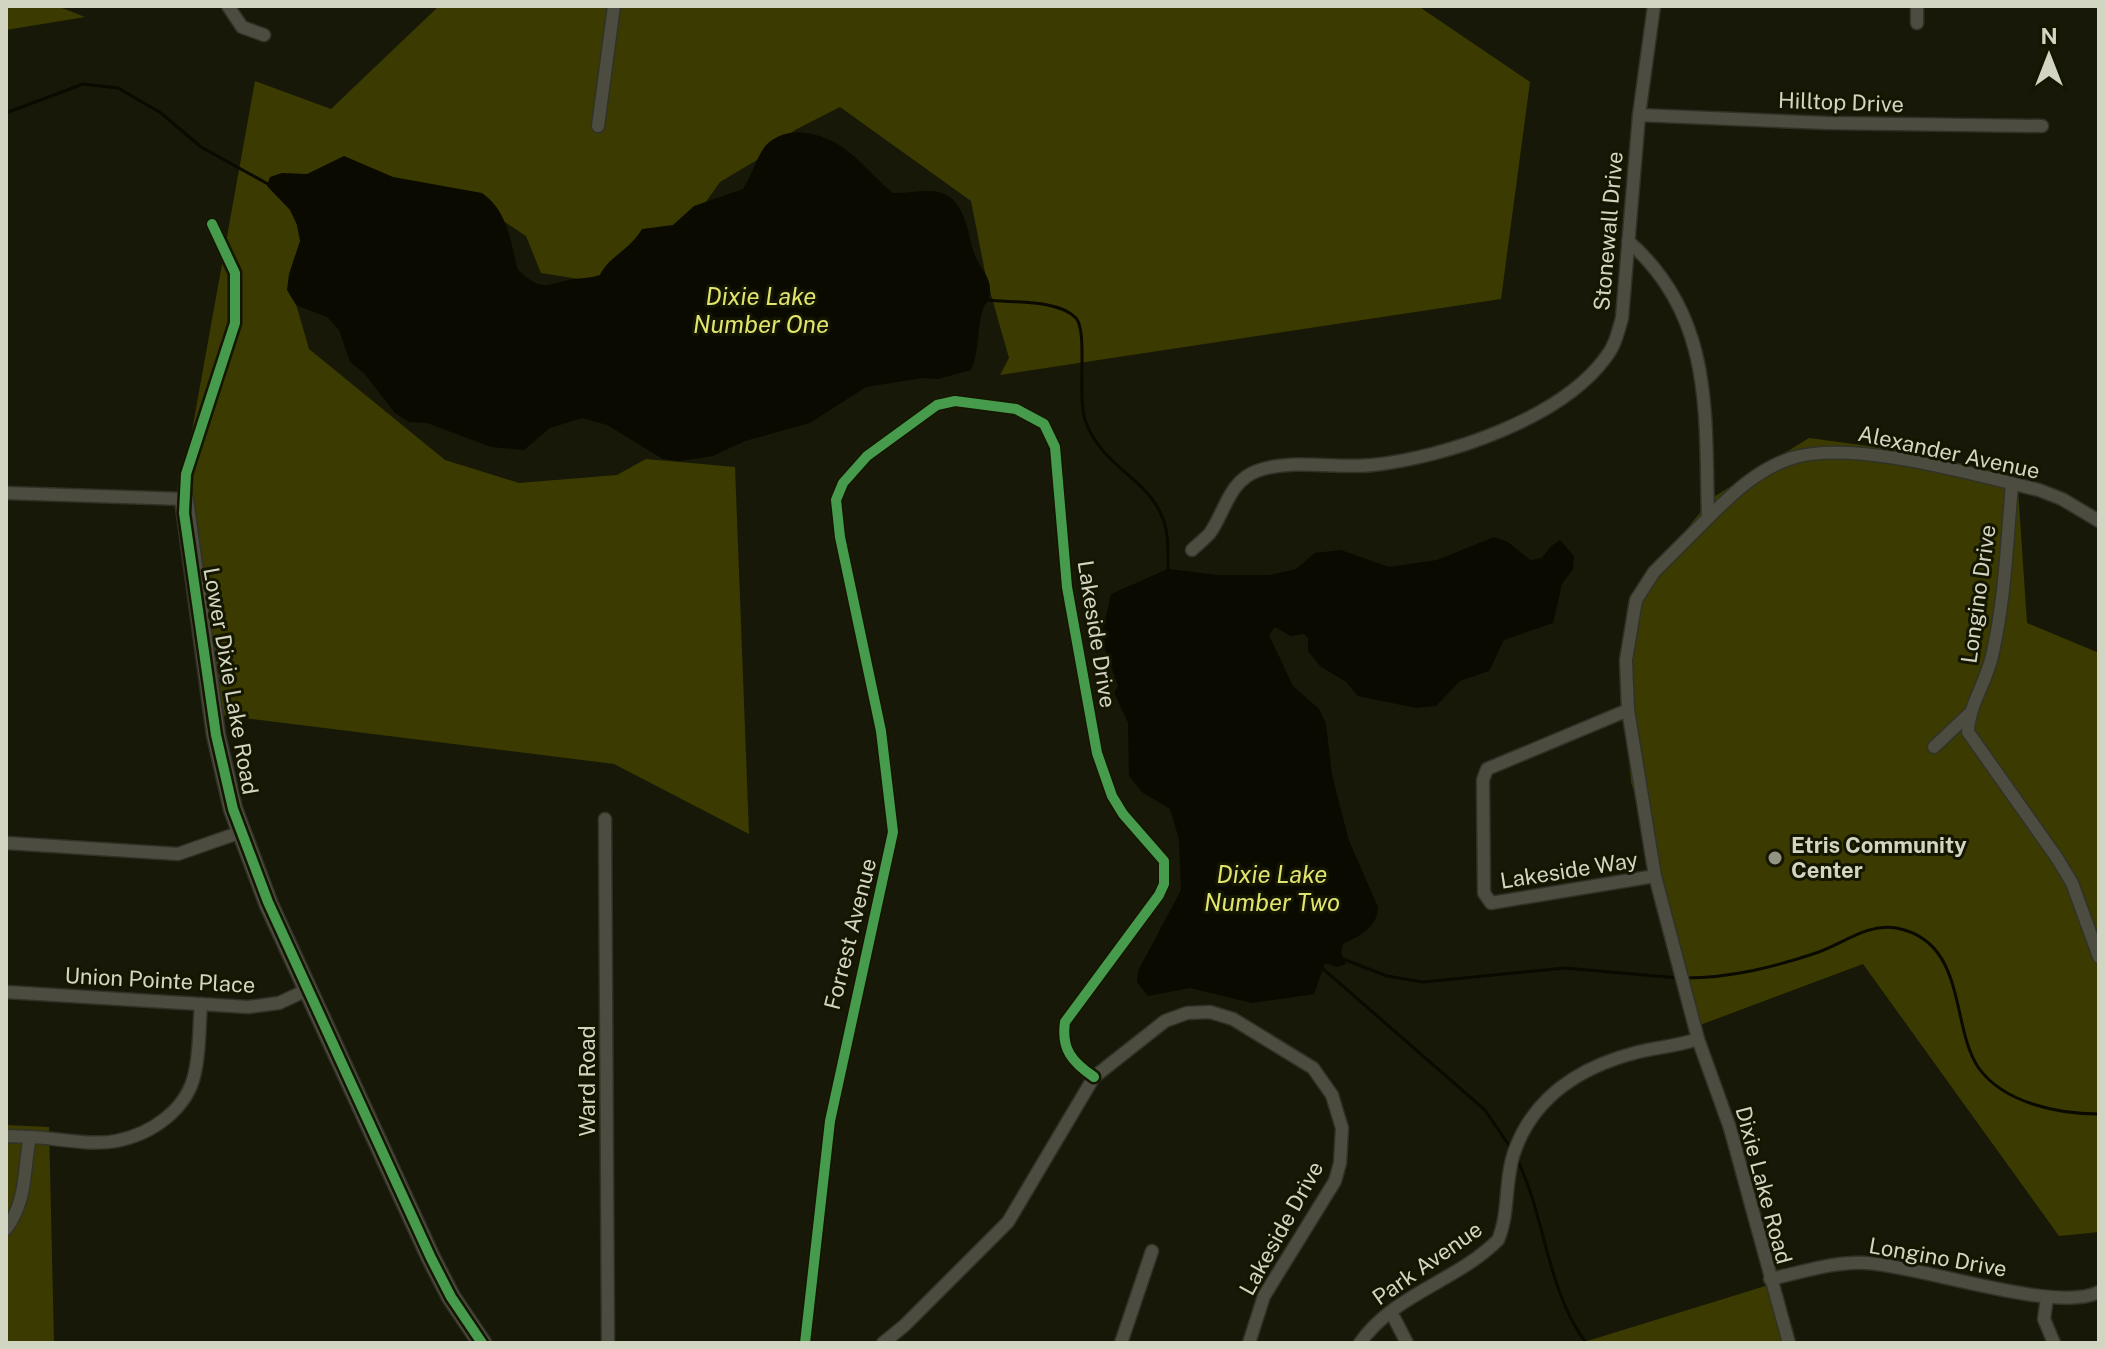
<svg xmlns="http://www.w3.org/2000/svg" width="2105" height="1349" viewBox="0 0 2105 1349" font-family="'Public Sans',sans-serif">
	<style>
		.green { fill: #3b3b01 }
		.water { fill: #0a0a01 }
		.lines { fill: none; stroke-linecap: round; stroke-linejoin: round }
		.stream { stroke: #0a0a01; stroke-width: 3 }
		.street-casing { stroke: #313227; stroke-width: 15 }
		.secondary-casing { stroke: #313227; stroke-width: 21 }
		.street { stroke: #4c4c40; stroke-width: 12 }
		.secondary { stroke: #4c4c40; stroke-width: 18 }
		.cycleway-casing { stroke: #151600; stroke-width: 15 }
		.cycleway { stroke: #469c4c; stroke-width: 10 }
		.poi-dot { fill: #929382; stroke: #151600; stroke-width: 3 }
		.labels { text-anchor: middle; stroke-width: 6; stroke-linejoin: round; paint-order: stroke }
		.street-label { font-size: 22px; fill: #d3d5c3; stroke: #151600 }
		.poi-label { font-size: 22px; font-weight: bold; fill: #d3d5c3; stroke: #151600; text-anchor: start }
		.water-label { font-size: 24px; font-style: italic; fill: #e1e56e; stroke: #151600 }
	</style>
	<rect width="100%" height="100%" fill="#181808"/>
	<g class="green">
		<path d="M6 6H57L85 17 6 30Z"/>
		<path d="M439 6 1421 8 1530 82 1501 299 1000 375 1009 358 986 277 971 201 840 107 795 130 757 160 720 182 698 213 623 273 585 280 541 273 526 236 481 206 294 297 309 349 445 460 519 483 617 475 646 459 735 467 749 834 614 764 203 713 182 486 255 81 331 109Z"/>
		<path d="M1809 438 1914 452 2018 489 2027 623 2099 653V1232L2059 1236 1863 964 1692 1028 1661 879 1631 782 1624 700 1645 580 1712 498Z"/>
		<path d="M6 1125 49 1127 54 1343H6Z"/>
		<path d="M1775 1283 1788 1343H1581Z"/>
	</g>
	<g class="water">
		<path d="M796 132C845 135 858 164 893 193 908 194 928 188 942 193 968 203 967 237 976 258 982 270 991 278 990 292 990 298 985 304 983 309 976 330 980 350 971 370L938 379 922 378 866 387 810 423 745 441 713 456 680 461 663 459 607 425 582 418 550 428 524 450 491 447 427 423 409 422 395 413 364 373 350 362 339 330 327 317 296 305 287 290 289 274 300 241 297 225 290 210 267 186 270 177 282 173 307 174 344 156 393 177 482 193C508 211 510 241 518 270 542 292 545 285 573 279 582 278 591 278 600 275 608 257 629 251 642 229L673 225 694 206 743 189C761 161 756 137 796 132Z"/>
		<path d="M1494 537 1508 542 1530 560 1542 558 1550 547 1560 540 1574 556 1573 569 1562 584 1553 623 1504 640 1489 671 1460 681 1436 706 1416 708 1358 696 1346 682 1320 666 1308 651V638L1304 634 1291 636 1275 627 1269 635 1293 686 1319 709 1326 724 1332 775 1349 841 1378 907C1378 927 1360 936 1343 944L1341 953 1346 964 1337 967 1325 963 1314 994 1252 1003 1190 988 1148 996 1137 982 1138 971 1181 890 1179 839 1170 809 1142 792 1129 776 1128 723 1114 693 1118 686 1101 638 1111 594 1168 569 1218 575H1270L1296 569 1315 553 1341 550 1389 567 1437 560Z"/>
	</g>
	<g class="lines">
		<g class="stream">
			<path d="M6 113 83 84 118 88 161 113 201 147 268 184"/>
			<path d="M987 300C1012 303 1058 299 1076 318 1088 332 1077 394 1085 420 1101 466 1145 477 1161 514 1169 531 1168 550 1168 569"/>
			<path d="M1343 959 1387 976 1423 982 1565 968 1678 978"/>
			<path d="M1321 967 1485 1110 1510 1147"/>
			<path d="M1685 978C1731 978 1774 967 1816 953 1843 944 1867 923 1896 928 1967 941 1950 1024 1978 1067 2003 1103 2058 1114 2099 1114"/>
			<path d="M1516 1157C1546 1217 1546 1289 1586 1343"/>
		</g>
		<g class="street-casing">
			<g id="street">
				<path d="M228 6 242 27 264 35"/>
				<path d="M1917 23V6"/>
				<path d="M1639 115 1827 123 2042 126"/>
				<path d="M598 126 614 6"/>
				<path d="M1628 241C1714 316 1705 413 1708 518L1654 572 1636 600 1626 660 1628 710 1655 876 1698 1039 1730 1128 1789 1343"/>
				<path d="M2012 484C2007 541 2005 601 1992 656 1986 683 1969 705 1968 732L2057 858 2072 883 2099 957"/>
				<path d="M6 493 184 499 186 474 235 323V273L212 224"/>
				<path d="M1708 518C1733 493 1758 469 1792 458 1854 439 1975 475 2039 490L2062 499 2099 521"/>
				<path d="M1192 550C1198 544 1205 539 1210 533 1225 512 1229 481 1257 471 1291 458 1336 469 1373 465 1446 457 1561 419 1606 357 1615 346 1618 332 1622 318L1639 115 1654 6"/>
				<path d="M1628 710 1487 769 1483 780 1484 893 1491 903 1655 876"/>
				<path d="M1934 747 1969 714"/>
				<path d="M605 819 608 1343"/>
				<path d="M6 843 178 854 241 832"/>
				<path d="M6 992 248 1007 279 1003 309 989"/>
				<path d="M6 1136 30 1137"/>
				<path d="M6 1229C28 1199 23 1171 30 1137 57 1138 90 1146 116 1141 152 1134 188 1109 195 1072 200 1050 199 1026 201 1004"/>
				<path d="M1770 1279C1800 1273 1834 1261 1866 1263 1922 1266 2056 1314 2099 1292"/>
				<path d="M2047 1298 2044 1319 2054 1343"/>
				<path d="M1391 1312 1407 1343"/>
				<path d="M805 1343 830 1121 893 832 881 731 840 537 836 500 843 483 867 456 937 405 955 401 1016 409 1044 424 1055 447 1067 587 1097 753 1112 796 1123 814 1164 861V884L1159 895 1065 1022C1061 1049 1072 1062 1094 1077"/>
				<path d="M883 1343 905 1325 1008 1222 1094 1077 1165 1021 1187 1013 1210 1012 1233 1019 1313 1068 1332 1095 1342 1128 1340 1163 1335 1181 1264 1296 1249 1343"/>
				<path d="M1121 1343 1152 1251"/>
				<path d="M1360 1343C1394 1294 1457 1281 1498 1240 1510 1212 1504 1179 1515 1150 1535 1095 1583 1066 1638 1052 1659 1047 1678 1046 1698 1039"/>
			</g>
		</g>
		<g class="secondary-casing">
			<path id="secondary" d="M184 499 216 735 233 809 269 905 431 1258 451 1297 482 1343"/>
		</g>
		<use href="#street" class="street"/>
		<use href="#secondary" class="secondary"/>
		<g class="cycleway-casing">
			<g id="cycleway">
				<path d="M212 224 235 273V323L186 474 184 513 216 735 233 809 268 902 431 1258 451 1297 482 1343"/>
				<path d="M805 1343 830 1121 893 832 881 731 840 537 836 500 843 483 867 456 937 405 955 401 1016 409 1044 424 1055 447 1067 587 1097 753 1112 796 1123 814 1164 861V884L1159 895 1065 1022C1061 1049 1072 1062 1094 1077"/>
			</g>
		</g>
		<use href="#cycleway" class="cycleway"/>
	</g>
	<circle class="poi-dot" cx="1775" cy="858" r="8"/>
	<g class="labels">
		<g class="street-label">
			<text transform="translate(1841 102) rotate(2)" y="8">Hilltop Drive</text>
			<text transform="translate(1608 231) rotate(-85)" y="8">Stonewall Drive</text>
			<text transform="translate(1949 452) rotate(12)" y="8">Alexander Avenue</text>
			<text transform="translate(1978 594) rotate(-82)" y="8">Longino Drive</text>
			<text transform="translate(1097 634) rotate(81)" y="8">Lakeside Drive</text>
			<text transform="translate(231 681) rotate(80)" y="8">Lower Dixie Lake Road</text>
			<text transform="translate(1569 870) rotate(-9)" y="8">Lakeside Way</text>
			<text transform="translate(850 934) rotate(-76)" y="8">Forrest Avenue</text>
			<text transform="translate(160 980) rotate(3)" y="8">Union Pointe Place</text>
			<text transform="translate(587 1081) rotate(-90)" y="8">Ward Road</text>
			<text transform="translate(1764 1185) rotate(75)" y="8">Dixie Lake Road</text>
			<text transform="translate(1281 1228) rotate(-61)" y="8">Lakeside Drive</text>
			<text transform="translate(1938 1257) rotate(10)" y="8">Longino Drive</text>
			<text transform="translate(1427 1263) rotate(-35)" y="8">Park Avenue</text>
		</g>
		<g class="poi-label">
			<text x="1791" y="853">Etris Community<tspan x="1791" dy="25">Center</tspan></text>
		</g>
		<g class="water-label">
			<text x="761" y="305">Dixie Lake<tspan x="761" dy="28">Number One</tspan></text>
			<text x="1272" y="883">Dixie Lake<tspan x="1272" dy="28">Number Two</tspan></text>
		</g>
	</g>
	<rect width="2105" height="1349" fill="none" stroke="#d3d5c3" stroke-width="16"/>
	<g transform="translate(2049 56)" stroke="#151600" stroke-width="6" paint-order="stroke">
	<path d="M0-6L14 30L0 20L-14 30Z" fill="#d3d5c3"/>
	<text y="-12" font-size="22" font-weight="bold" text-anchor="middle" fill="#d3d5c3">N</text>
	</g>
</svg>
